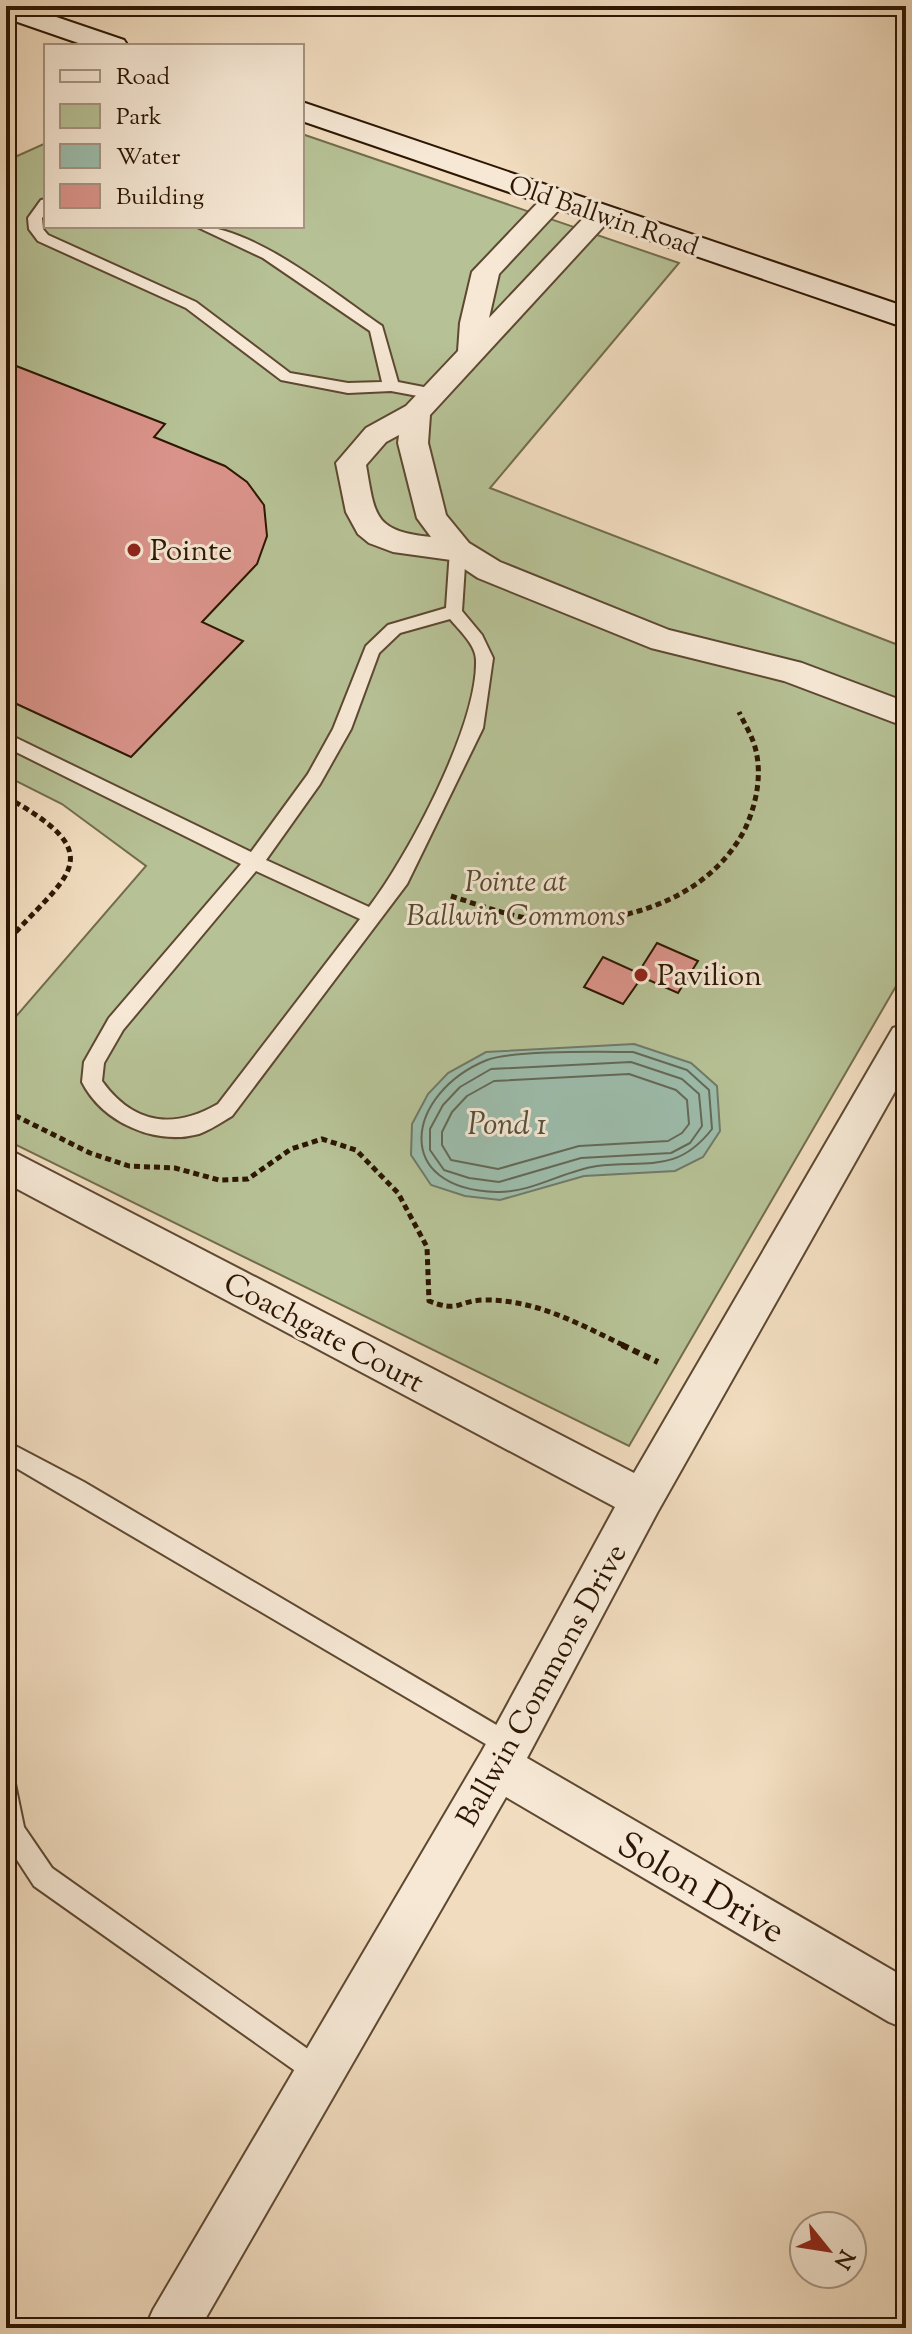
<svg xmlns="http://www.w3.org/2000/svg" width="912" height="2334" viewBox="0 0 912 2334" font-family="'Sorts Mill Goudy',serif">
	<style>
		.green { fill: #b6c195; stroke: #726c4c; stroke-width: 2 }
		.water { fill: #9cbcab; stroke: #707a67; stroke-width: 2 }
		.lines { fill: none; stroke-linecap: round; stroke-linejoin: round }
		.shore { stroke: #646956; stroke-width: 2 }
		.building { fill: #da938a; stroke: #2d1602; stroke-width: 2 }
		.lane-casing { stroke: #5e4831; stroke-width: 4 }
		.street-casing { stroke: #5e4831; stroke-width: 4 }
		.secondary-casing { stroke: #2d1602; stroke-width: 4 }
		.path-far1 { stroke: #2d1602; stroke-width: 5; stroke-dasharray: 6 4; stroke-linecap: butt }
		.path { stroke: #2d1602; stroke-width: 6; stroke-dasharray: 7 5; stroke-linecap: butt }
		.lane { fill: #f6e8d5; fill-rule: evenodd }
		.street { fill: #f6e8d5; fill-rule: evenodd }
		.secondary { fill: #f6e8d5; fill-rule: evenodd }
		.poi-dot { fill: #8f2418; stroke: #f6e8d5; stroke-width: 3 }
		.labels { text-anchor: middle; stroke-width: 6; stroke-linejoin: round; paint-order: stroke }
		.far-street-label { font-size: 26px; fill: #2d1602; stroke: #f6e8d5 }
		.poi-label { font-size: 30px; fill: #2d1602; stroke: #f6e8d5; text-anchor: start }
		.park-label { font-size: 30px; font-style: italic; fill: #56492e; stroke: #f6e8d5 }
		.street-label { font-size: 30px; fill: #2d1602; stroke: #f6e8d5 }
		.water-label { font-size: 32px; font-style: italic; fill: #54503d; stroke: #f6e8d5 }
		.near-street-label { font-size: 36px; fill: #2d1602; stroke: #f6e8d5 }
	</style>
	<rect width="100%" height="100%" fill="#f1dcbf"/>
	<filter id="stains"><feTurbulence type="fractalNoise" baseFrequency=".0025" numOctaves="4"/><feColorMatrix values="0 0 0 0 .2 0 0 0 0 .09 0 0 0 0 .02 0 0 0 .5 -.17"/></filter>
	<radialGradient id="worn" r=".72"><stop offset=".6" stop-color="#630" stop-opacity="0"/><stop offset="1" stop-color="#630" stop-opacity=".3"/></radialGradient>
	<path class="green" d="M302 134 679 263 490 488 906 648V969L629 1446 6 1140V1028L146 866 62 804 6 776V161L46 143V226H302Z"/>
	<path class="water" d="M634 1044 691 1063 717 1086 720 1131 703 1157 675 1171 584 1176 500 1200 465 1196 431 1185 411 1155 412 1124 428 1094 448 1073 486 1052Z"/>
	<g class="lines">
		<g class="shore">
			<path d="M633 1052 687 1070 709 1090 712 1129C677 1174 646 1160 597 1166 563 1171 531 1193 497 1192 390 1189 406 1093 487 1060 513 1050 601 1052 633 1052Z"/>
			<path d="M631 1062 682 1079 699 1094 702 1126 690 1143 671 1153 581 1158 499 1182 469 1178 444 1170 430 1150V1129L443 1105 460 1087 491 1069Z"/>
			<path d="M629 1074 676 1090 687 1100 689 1124 682 1133 668 1141 579 1146 498 1169 451 1160 442 1145V1132L452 1112 467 1096 494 1081Z"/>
		</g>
	</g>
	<g class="building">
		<path d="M6 362 165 424 154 437 225 466 247 482 264 505 267 536 257 564 202 622 243 641 131 757 6 699Z"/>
		<path d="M657 943 698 961 678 993 642 977 623 1004 584 987 603 957 638 973Z"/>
	</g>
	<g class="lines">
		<g class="lane-casing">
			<g id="lane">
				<path d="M46 199V213L42 218 43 229 48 235 196 302 290 373 348 383 382 382 370 331 263 258 195 226C253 226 334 293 382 326L398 382 434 389 442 394 434 399 391 391 348 393 281 380 186 308 38 241 29 229 28 218 41 200Z"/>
				<path d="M458 544 466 550 462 611 482 635 493 658 483 728 407 884 232 1116C222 1122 210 1130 199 1134 155 1146 102 1122 82 1082L84 1062 109 1018 241 864 6 747V733L251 852 308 774 333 729 366 646 388 625 446 608 450 550ZM450 619C459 630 476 645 476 660 478 725 408 856 369 907L266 860 320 784 351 729 379 653 400 633ZM256 871 360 919 218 1104C173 1130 133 1124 102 1081L104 1063 123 1030Z"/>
				<path d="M6 1441 84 1482 517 1737 521 1745 517 1753 509 1757 501 1753 6 1462Z"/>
				<path d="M6 1775 14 1779 24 1827 52 1868 329 2064 333 2073 329 2082 320 2086 311 2082 34 1886 6 1843Z"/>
			</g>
		</g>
		<g class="street-casing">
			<g id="street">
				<path d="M556 191 565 193 569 199 499 274 489 318 593 208H611L615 214 430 415 428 443 446 515 469 543 500 562 669 630 802 663 906 702V727L784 681 651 648 478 578 451 560 393 552 369 543 358 534 346 512 336 463 366 428 406 406 458 351 460 323 472 272 547 193ZM399 435 398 443 417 518 431 537C374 531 375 517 366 465L386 442Z"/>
				<path d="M906 1024V1072L657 1513 527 1758 906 1978V2029L889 2022 506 1797 200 2328H145L153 2310 482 1751 615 1507 6 1183V1148L634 1473 893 1028Z"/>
			</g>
		</g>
		<g class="secondary-casing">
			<g id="secondary">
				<path d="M6 6H24L124 40 128 46H87L6 18Z"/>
				<path d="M302 102 906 307V328L302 121Z"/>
			</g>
		</g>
		<g class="path-far1">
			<path d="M6 797C116 857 64 876 6 943"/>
			<path d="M451 896C488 908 525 922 564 922 635 921 711 895 745 829 756 805 762 777 756 751 753 737 745 725 739 712"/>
			<path d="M6 1111 90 1153 129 1166 175 1168 219 1180 248 1179 291 1149 322 1139 356 1150 398 1193 427 1247 429 1301C460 1313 457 1301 483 1300 536 1299 581 1325 627 1347"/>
		</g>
		<path class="path" d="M622 1345 658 1362"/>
		<use href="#lane" class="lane"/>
		<use href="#street" class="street"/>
		<use href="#secondary" class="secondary"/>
	</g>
	<g class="poi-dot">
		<circle cx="134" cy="550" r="8"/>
		<circle cx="641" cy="975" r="8"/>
	</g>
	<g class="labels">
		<g class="far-street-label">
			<text transform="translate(604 215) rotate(19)" y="9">Old Ballwin Road</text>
		</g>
		<g class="poi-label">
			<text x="150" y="560">Pointe</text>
			<text x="657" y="985">Pavilion</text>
		</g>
		<g class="park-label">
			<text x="516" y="891">Pointe at<tspan x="516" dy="34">Ballwin Commons</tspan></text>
		</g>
		<g class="street-label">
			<text transform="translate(324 1332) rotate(28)" y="10">Coachgate Court</text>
			<text transform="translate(541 1685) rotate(-61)" y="10">Ballwin Commons Drive</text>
		</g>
		<g class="water-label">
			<text x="507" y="1134">Pond 1</text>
		</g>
		<g class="near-street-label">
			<text transform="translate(702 1886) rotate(30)" y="13">Solon Drive</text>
		</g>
	</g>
	<rect width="912" height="2334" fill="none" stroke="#f1dcbf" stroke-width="32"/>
	<rect x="8" y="8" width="896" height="2318" fill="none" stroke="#2d1602" stroke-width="4"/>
	<rect x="16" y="16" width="880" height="2302" fill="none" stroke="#2d1602" stroke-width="2"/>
	<rect x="44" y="44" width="260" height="184" fill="#f6e8d5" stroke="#a69481" stroke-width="2"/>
	<rect x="60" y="70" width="40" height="12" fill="#f6e8d5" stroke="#a69481" stroke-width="2"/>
	<text x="116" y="84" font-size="24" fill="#2d1602">Road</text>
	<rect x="60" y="104" width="40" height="24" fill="#b6c195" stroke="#a69481" stroke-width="2"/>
	<text x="116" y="124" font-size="24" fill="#2d1602">Park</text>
	<rect x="60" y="144" width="40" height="24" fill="#9cbcab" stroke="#a69481" stroke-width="2"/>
	<text x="116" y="164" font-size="24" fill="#2d1602">Water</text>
	<rect x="60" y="184" width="40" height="24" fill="#da938a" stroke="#a69481" stroke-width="2"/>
	<text x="116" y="204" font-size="24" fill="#2d1602">Building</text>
	<g transform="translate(828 2250) rotate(120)"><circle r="38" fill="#f6e8d5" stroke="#a69481" stroke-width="2"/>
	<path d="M0-6L14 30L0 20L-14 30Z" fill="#8f2418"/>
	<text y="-12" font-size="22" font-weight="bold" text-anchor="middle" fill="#2d1602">N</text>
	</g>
	<rect width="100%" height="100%" filter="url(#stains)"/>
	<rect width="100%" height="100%" fill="url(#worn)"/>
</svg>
